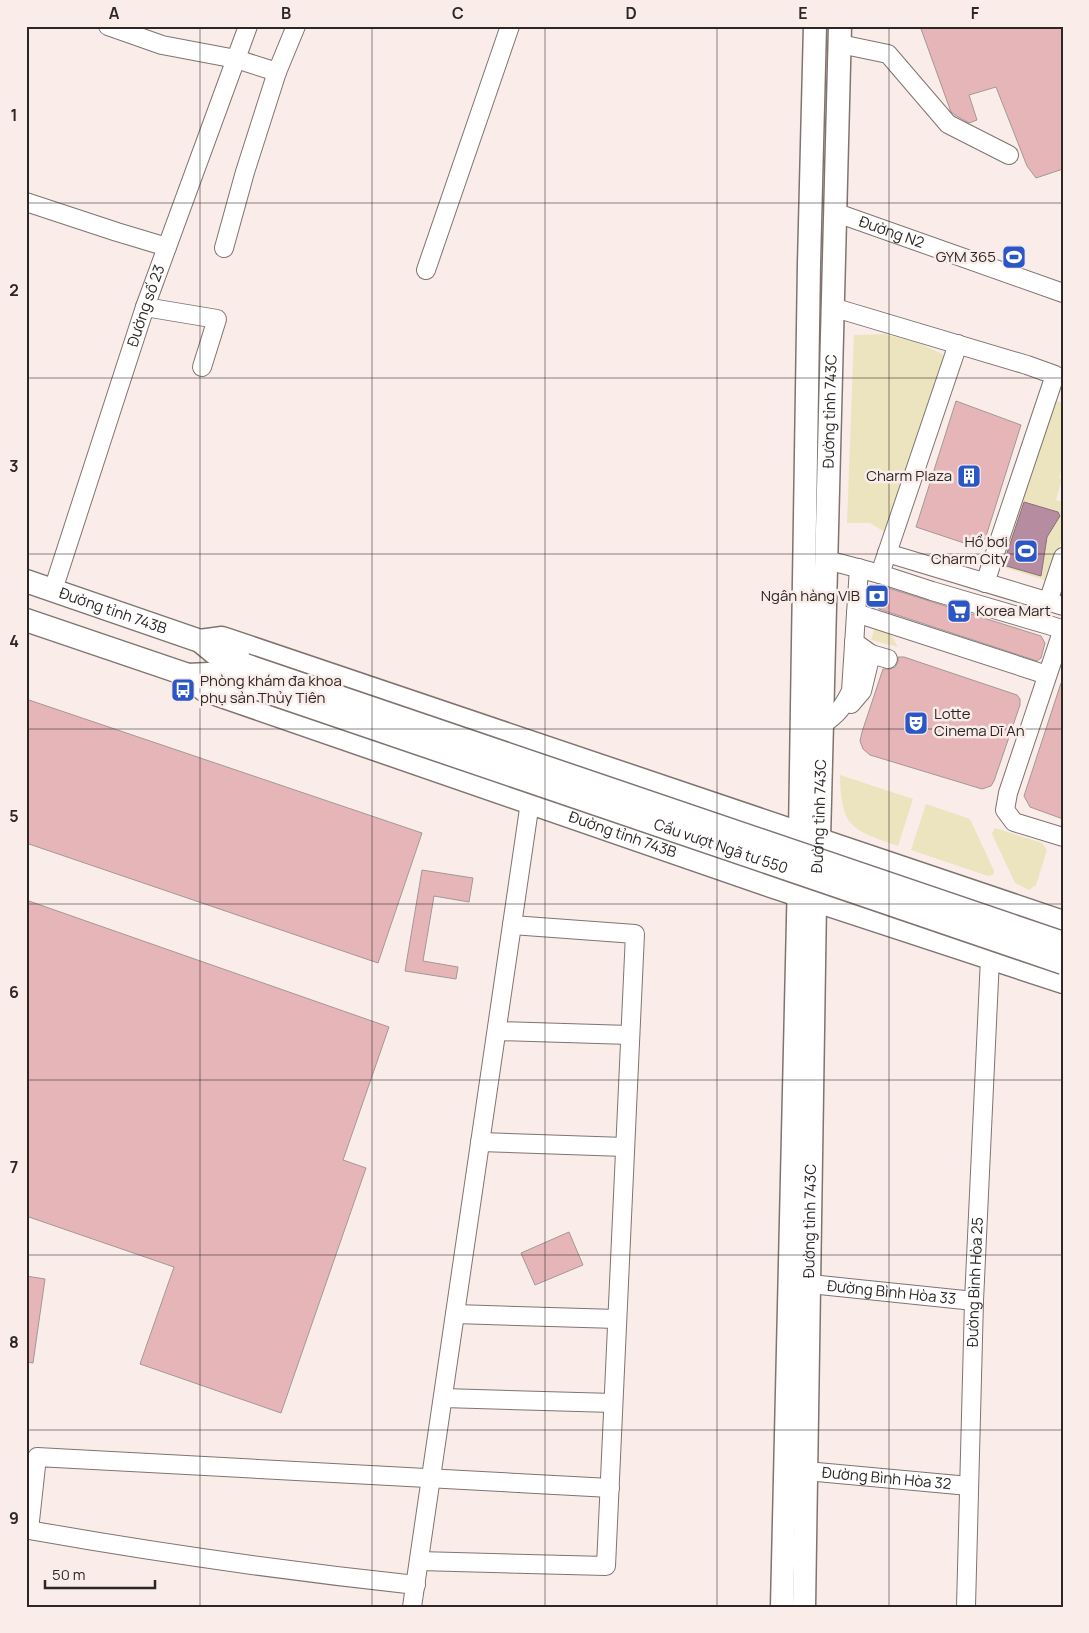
<svg xmlns="http://www.w3.org/2000/svg" width="1089" height="1633" viewBox="0 0 1089 1633" font-family="Manrope,sans-serif">
	<style>
		.green { fill: #ebe4bf }
		.water { fill: #b58ca0; stroke: #8c6e7b }
		.building { fill: #e6b5b8; stroke: #a49797 }
		.lines { fill: none; stroke-linecap: round; stroke-linejoin: round }
		.minor-casing { stroke: #7f746f; stroke-width: 20 }
		.major-casing { stroke: #7f746f; stroke-width: 25 }
		.minor { stroke: #fff; stroke-width: 18 }
		.major { stroke: #fff; stroke-width: 22 }
		.major-bridge-casing { stroke: #7f746f; stroke-width: 25; stroke-linecap: butt }
		.major-bridge { stroke: #fff; stroke-width: 22 }
		.grid { fill: none; stroke: #2c2725; stroke-width: 1; stroke-opacity: 0.55 }
		.labels { text-anchor: middle; stroke-width: 5; stroke-linejoin: round; paint-order: stroke }
		.street-label { font-size: 15px; fill: #2c2725; stroke: #faede9 }
		.poi-label { font-size: 15px; fill: #2c2725; stroke: #faede9; text-anchor: end }
		.neatline { fill: none; stroke: #2c2725; stroke-width: 2 }
		.grid-label { font-size: 16px; text-anchor: middle; font-weight: bold; fill: #2c2725 }
	</style>
	<rect width="100%" height="100%" fill="#faede9"/>
	<g class="green">
		<path d="M884 334 918 343 949 357 886 533 870 523H847L854 335Z"/>
		<path d="M1055 400 1063 403V466L1059 478 1062 479 1056 500 1063 502V536L1059 547 1063 549V586L1000 566Z"/>
		<path d="M875 627 889 631 898 647 871 640Z"/>
		<path d="M840 775 913 799 898 846C852 830 841 828 840 775Z"/>
		<path d="M926 804 970 819 994 871 993 875 988 876 911 850Z"/>
		<path d="M995 828 1042 843 1047 850 1036 885 1029 890 1015 883 993 836 992 833Z"/>
	</g>
	<path class="water" d="M1024 502 1058 512 1060 516 1047 537 1041 576 1003 565Z"/>
	<g class="building">
		<path d="M920 26H1063V169L1036 178 1027 166 996 87 969 95 977 120 969 123 955 115 951 112Z"/>
		<path d="M956 401 1021 425 982 549 916 527Z"/>
		<path d="M885 587 1041 636 1045 643 1041 658 1037 661 879 609 875 603 880 590Z"/>
		<path d="M898 657H904L1017 695 1020 699V705L994 781 991 786 982 789 870 755 863 749 860 741 862 732 883 669H890L895 667 898 662Z"/>
		<path d="M1061 683H1063V819L1030 807 1024 796Z"/>
		<path d="M26 699 422 833 378 963 26 843Z"/>
		<path d="M422 870 473 878 469 902 434 896 423 961 458 967 456 979 405 971Z"/>
		<path d="M26 900 389 1027 343 1160 366 1168 281 1413 140 1364 174 1267 26 1216Z"/>
		<path d="M569 1232 583 1265 535 1285 521 1253Z"/>
		<path d="M26 1276 45 1279 33 1363 26 1362Z"/>
	</g>
	<g class="lines">
		<g class="minor-casing">
			<g id="minor">
				<path d="M108 26 162 45 236 59 277 72 296 26"/>
				<path d="M840 44 888 54 948 124 1009 155"/>
				<path d="M26 202 117 232 167 247"/>
				<path id="s1" d="M834 212 1063 293"/>
				<path d="M224 248 245 172 277 72"/>
				<path d="M426 270 510 26"/>
				<path d="M145 307 217 319 202 367"/>
				<path d="M832 307 1027 365 1055 375 985 583"/>
				<path d="M887 553 1063 606"/>
				<path d="M827 560 880 574 932 591 1062 629"/>
				<path d="M880 574 958 344"/>
				<path id="s2" d="M53 590 145 307 248 26"/>
				<path d="M1048 602 1063 557"/>
				<path d="M856 613 1047 675"/>
				<path d="M1063 629 1008 793 1005 810 1014 822 1063 837"/>
				<path d="M871 654 888 659"/>
				<path d="M851 704 862 691 871 654 854 642"/>
				<path d="M822 725C838 714 843 707 851 691L859 568"/>
				<path d="M497 1031 630 1035"/>
				<path d="M480 1142 625 1147"/>
				<path id="s3" d="M810 1284 974 1301"/>
				<path d="M455 1314 617 1319"/>
				<path d="M443 1398 613 1403"/>
				<path id="s4" d="M806 1471 969 1486"/>
				<path d="M419 1561 606 1566 635 934 512 925"/>
				<path d="M416 1585C286 1571 158 1553 29 1530L37 1457 610 1488"/>
				<path d="M412 1607 530 802"/>
				<path id="s5" d="M966 1607 974 1301 990 958"/>
			</g>
		</g>
		<g class="major-casing">
			<g id="major">
				<path id="s6" d="M26 581 200 641 217 655 245 665"/>
				<path id="s7" d="M26 620 188 675 204 690 771 886 1063 982"/>
				<path d="M200 641 222 638 1063 922"/>
				<path d="M188 675 209 674 238 682"/>
				<path d="M782 1607 800 834 809 264 815 26"/>
				<path id="s8" d="M804 1607 815 901 819 839 840 26"/>
			</g>
		</g>
		<use href="#minor" class="minor"/>
		<use href="#major" class="major"/>
		<g class="major-bridge-casing">
			<g id="major-bridge">
				<path d="M245 665 1063 943"/>
				<path id="s9" d="M238 682 1063 963"/>
			</g>
		</g>
		<use href="#major-bridge" class="major-bridge"/>
	</g>
	<path class="grid" d="M200 26V1607M372 26V1607M545 26V1607M717 26V1607M889 26V1607M26 203H1063M26 378H1063M26 554H1063M26 729H1063M26 904H1063M26 1080H1063M26 1255H1063M26 1430H1063"/>
	<defs>
		<g id="stadium-square" transform="scale(1.25)"><rect x="-9" y="-9" width="18" height="18" rx="4" fill="#2b57c6" stroke="#faede9"/><path d="M0-5a6.5 5 0 1 0 0 10a6.5 5 0 1 0 0-10ZM-3.5-1.8h7v3.6h-7Z" fill="#fff"/></g>
		<g id="building-square" transform="scale(1.25)"><rect x="-9" y="-9" width="18" height="18" rx="4" fill="#2b57c6" stroke="#faede9"/><path d="M-4-6H4V6H1V3H-1V6H-4ZM-2.5-4.3h1.7v1.8h-1.7ZM.8-4.3h1.7v1.8H.8ZM-2.5-1h1.7V.8h-1.7ZM.8-1h1.7V.8H.8Z" fill="#fff"/></g>
		<g id="bank-square" transform="scale(1.25)"><rect x="-9" y="-9" width="18" height="18" rx="4" fill="#2b57c6" stroke="#faede9"/><path d="M-6-4H6V4H-6ZM0-2.3a2.3 2.3 0 1 0 0 4.6a2.3 2.3 0 1 0 0-4.6Z" fill="#fff"/></g>
		<g id="supermarket-square" transform="scale(1.25)"><rect x="-9" y="-9" width="18" height="18" rx="4" fill="#2b57c6" stroke="#faede9"/><path d="M-6-5.5h2.5l.6 2H6L4.5 2H-2.5L-4.4-4H-6ZM-1.5 3.2a1.3 1.3 0 1 0 .1 0ZM3 3.2a1.3 1.3 0 1 0 .1 0Z" fill="#fff"/></g>
		<g id="bus-square" transform="scale(1.25)"><rect x="-9" y="-9" width="18" height="18" rx="4" fill="#2b57c6" stroke="#faede9"/><path d="M-5-6H5V4H4V6H2V4H-2V6H-4V4H-5ZM-3.5-4V0h7V-4ZM-3.5 1.2v1.5H-2V1.2ZM2 1.2v1.5H3.5V1.2Z" fill="#fff"/></g>
		<g id="theatre-square" transform="scale(1.25)"><rect x="-9" y="-9" width="18" height="18" rx="4" fill="#2b57c6" stroke="#faede9"/><path d="M-5-5.5Q0-4 5-5.5V0Q5 5 0 6Q-5 5-5 0ZM-3.3-2.5H-1v1.5H-3.3ZM1-2.5H3.3v1.5H1ZM-2.8 1Q0 5.5 2.8 1Z" fill="#fff"/></g>
	</defs>
	<g fill-rule="evenodd">
		<use href="#stadium-square" x="1014" y="257"/>
		<use href="#building-square" x="969" y="476"/>
		<use href="#stadium-square" x="1026" y="551"/>
		<use href="#bank-square" x="877" y="596"/>
		<use href="#supermarket-square" x="959" y="611"/>
		<use href="#bus-square" x="183" y="690"/>
		<use href="#theatre-square" x="916" y="723"/>
	</g>
	<g class="labels">
		<g class="street-label">
			<text dy="5" stroke="none"><textPath href="#s1" startOffset="61">Đường N2</textPath></text>
			<text dy="5" stroke="none"><textPath href="#s2" startOffset="299">Đường số 23</textPath></text>
			<text dy="5" stroke="none"><textPath href="#s8" startOffset="1196">Đường tỉnh 743C</textPath></text>
			<text dy="5" stroke="none"><textPath href="#s6" startOffset="92">Đường tỉnh 743B</textPath></text>
			<text dy="5" stroke="none"><textPath href="#s8" startOffset="791">Đường tỉnh 743C</textPath></text>
			<text dy="5" stroke="none"><textPath href="#s7" startOffset="636">Đường tỉnh 743B</textPath></text>
			<text dy="5" stroke="none"><textPath href="#s9" startOffset="510">Cầu vượt Ngã tư 550</textPath></text>
			<text dy="5" stroke="none"><textPath href="#s8" startOffset="386">Đường tỉnh 743C</textPath></text>
			<text dy="5" stroke="none"><textPath href="#s5" startOffset="325">Đường Bình Hòa 25</textPath></text>
			<text dy="5" stroke="none"><textPath href="#s3" startOffset="82">Đường Bình Hòa 33</textPath></text>
			<text dy="5" stroke="none"><textPath href="#s4" startOffset="81">Đường Bình Hòa 32</textPath></text>
		</g>
		<g class="poi-label">
			<text x="996" y="262">GYM 365</text>
			<text x="952" y="481">Charm Plaza</text>
			<text x="1008" y="547">Hồ bơi<tspan x="1008" dy="17">Charm City</tspan></text>
			<text x="860" y="601">Ngân hàng VIB</text>
			<text x="976" y="616" text-anchor="start">Korea Mart</text>
			<text x="200" y="686" text-anchor="start">Phòng khám đa khoa<tspan x="200" dy="17">phụ sản Thủy Tiên</tspan></text>
			<text x="934" y="719" text-anchor="start">Lotte<tspan x="934" dy="17">Cinema Dĩ An</tspan></text>
		</g>
	</g>
	<rect width="1089" height="1633" fill="none" stroke="#faede9" stroke-width="55"/>
	<path d="M45 1580v8h110v-8" fill="none" stroke="#2c2725" stroke-width="2.5"/>
	<text x="52" y="1580" font-size="15" fill="#2c2725" stroke="#faede9" stroke-width="4" paint-order="stroke">50 m</text>
	<rect x="28" y="28" width="1034" height="1578" class="neatline"/>
	<g class="grid-label">
		<text x="114" y="19">A</text>
		<text x="286" y="19">B</text>
		<text x="458" y="19">C</text>
		<text x="631" y="19">D</text>
		<text x="803" y="19">E</text>
		<text x="975" y="19">F</text>
		<text x="14" y="121">1</text>
		<text x="14" y="296">2</text>
		<text x="14" y="472">3</text>
		<text x="14" y="647">4</text>
		<text x="14" y="822">5</text>
		<text x="14" y="998">6</text>
		<text x="14" y="1173">7</text>
		<text x="14" y="1348">8</text>
		<text x="14" y="1524">9</text>
	</g>
</svg>
